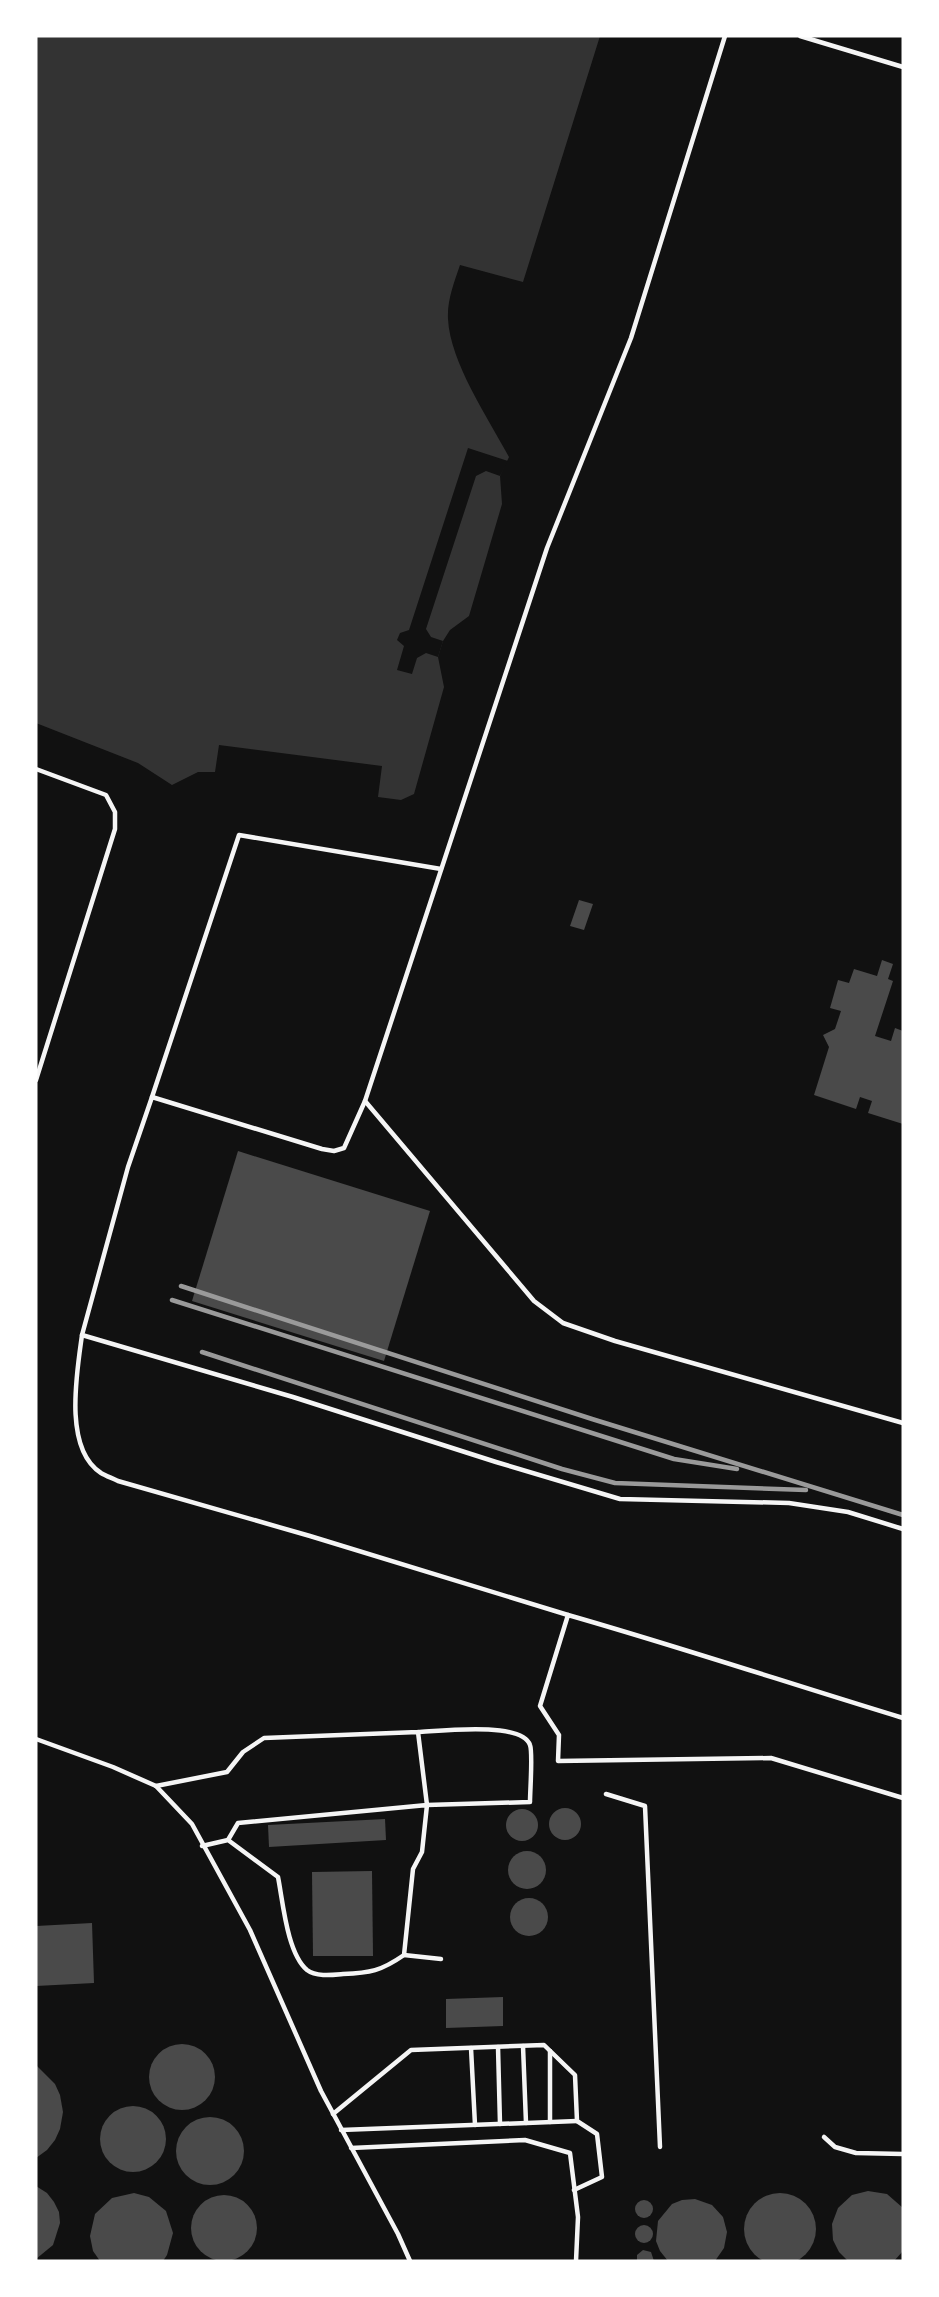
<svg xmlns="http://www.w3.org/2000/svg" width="939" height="2297" viewBox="0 0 939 2297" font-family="'Source Serif 4',serif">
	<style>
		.water { fill: #333 }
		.pier { fill: #111 }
		.building { fill: #4a4a4a }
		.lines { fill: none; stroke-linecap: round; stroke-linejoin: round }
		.service { stroke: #f5f5f5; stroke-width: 4.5 }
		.rail { stroke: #9a9a9a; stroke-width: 4.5 }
	</style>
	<rect width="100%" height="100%" fill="#111"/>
	<path class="water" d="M36 36H600L523 282 460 265C454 283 447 300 448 319 450 362 488 418 509 457L500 476 502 504 469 616 450 630 443 641 438 657 444 687 414 794 401 800 378 797 382 766 219 745 215 772H198L172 785 138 763 36 723Z"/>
	<path class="pier" d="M468 448 508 461 500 476 486 471 476 476 426 629 431 637 443 641 438 657 426 653 417 658 412 674 397 670 404 646 397 640 400 633 409 630Z"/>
	<g class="building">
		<path d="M579 900 593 904 584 930 570 926Z"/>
		<path d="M882 960 893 964 888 979 893 981 875 1036 891 1041 895 1028 903 1031V1124L868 1113 872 1101 860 1097 856 1109 814 1095 829 1047 823 1035 835 1029 841 1011 830 1008 838 980 849 983 854 969 877 976Z"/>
		<path d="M238 1151 430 1211 384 1361 192 1301Z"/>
		<circle cx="565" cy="1824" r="16"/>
		<circle cx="522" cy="1825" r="16"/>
		<path d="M385 1819 386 1840 269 1847 268 1825Z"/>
		<circle cx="527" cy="1870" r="19"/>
		<path d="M372 1871 373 1956H313L312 1872Z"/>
		<circle cx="529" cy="1917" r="19"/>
		<path d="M92 1923 94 1983 36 1986V1926Z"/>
		<path d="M503 1997V2026L446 2028V1999Z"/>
		<circle cx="182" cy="2077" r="33"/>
		<path d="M36 2065 55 2084 60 2095 63 2112 60 2129 55 2140 47 2150 36 2158Z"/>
		<circle cx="133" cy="2139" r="33"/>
		<circle cx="210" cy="2151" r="34"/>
		<path d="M36 2186 47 2193 54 2202 59 2212 60 2223 53 2245 36 2259Z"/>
		<path d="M868 2191 887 2194 903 2208V2251L894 2261H848L839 2252 833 2240 832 2224 838 2208 852 2195Z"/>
		<path d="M134 2193 149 2197 166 2211 173 2233 167 2255 163 2261H100L93 2251 90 2236 95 2214 112 2198Z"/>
		<circle cx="780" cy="2229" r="36"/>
		<circle cx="224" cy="2228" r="33"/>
		<path d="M695 2199 712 2205 723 2217 727 2232 724 2248 715 2261H668L660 2251 656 2241 658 2221 672 2204 682 2200Z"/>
		<circle cx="644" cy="2209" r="9"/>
		<circle cx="644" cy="2234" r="9"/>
		<path d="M643 2250 651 2252 654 2261H637V2255Z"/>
	</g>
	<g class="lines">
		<g class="service">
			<path d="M725 36 631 338 547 548 365 1101 534 1301 563 1323 615 1341 903 1423"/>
			<path d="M800 36 903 67"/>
			<path d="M36 769 106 795 115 812V829L36 1080"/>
			<path d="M152 1097 239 835 441 869"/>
			<path d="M365 1101 344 1148 334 1151 322 1149 152 1097 128 1167 82 1335 293 1397 496 1462 620 1499 789 1503 848 1512 903 1529"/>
			<path d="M82 1335C77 1372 63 1449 101 1473 106 1476 112 1478 118 1481L310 1536 568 1615"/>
			<path d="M903 1718C791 1684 680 1647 568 1615L540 1706 559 1735 558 1761 771 1758 903 1798"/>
			<path d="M36 1739 113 1767 156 1786 192 1824 250 1930 321 2091 398 2234 410 2261"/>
			<path d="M156 1786 227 1772 243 1752 264 1738 418 1732 427 1805 530 1802C530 1790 533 1753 530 1745 522 1721 439 1731 418 1732"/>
			<path d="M606 1794 645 1806 660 2147"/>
			<path d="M202 1846 228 1840 278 1877C283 1902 287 1953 307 1970 316 1977 332 1975 343 1974 370 1973 381 1971 404 1955L413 1869 422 1852 427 1805 238 1823 228 1840"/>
			<path d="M404 1955 441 1959"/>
			<path d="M523 2046 526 2123"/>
			<path d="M498 2047 500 2124"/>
			<path d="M471 2048 475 2125"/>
			<path d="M333 2114 411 2050 544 2045 575 2075 577 2121 597 2134 602 2177 574 2190"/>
			<path d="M550 2122V2051"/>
			<path d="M341 2130 577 2121"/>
			<path d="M824 2137 835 2147 856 2153 903 2154"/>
			<path d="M351 2148 525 2140 570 2153 578 2217 576 2261"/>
		</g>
		<g class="rail">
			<path d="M181 1286 592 1419 903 1515"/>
			<path d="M172 1300 674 1459 737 1469"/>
			<path d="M202 1352 562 1469 615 1483 806 1490"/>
		</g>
	</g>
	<rect width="939" height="2297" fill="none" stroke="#ffffff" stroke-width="75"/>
</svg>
